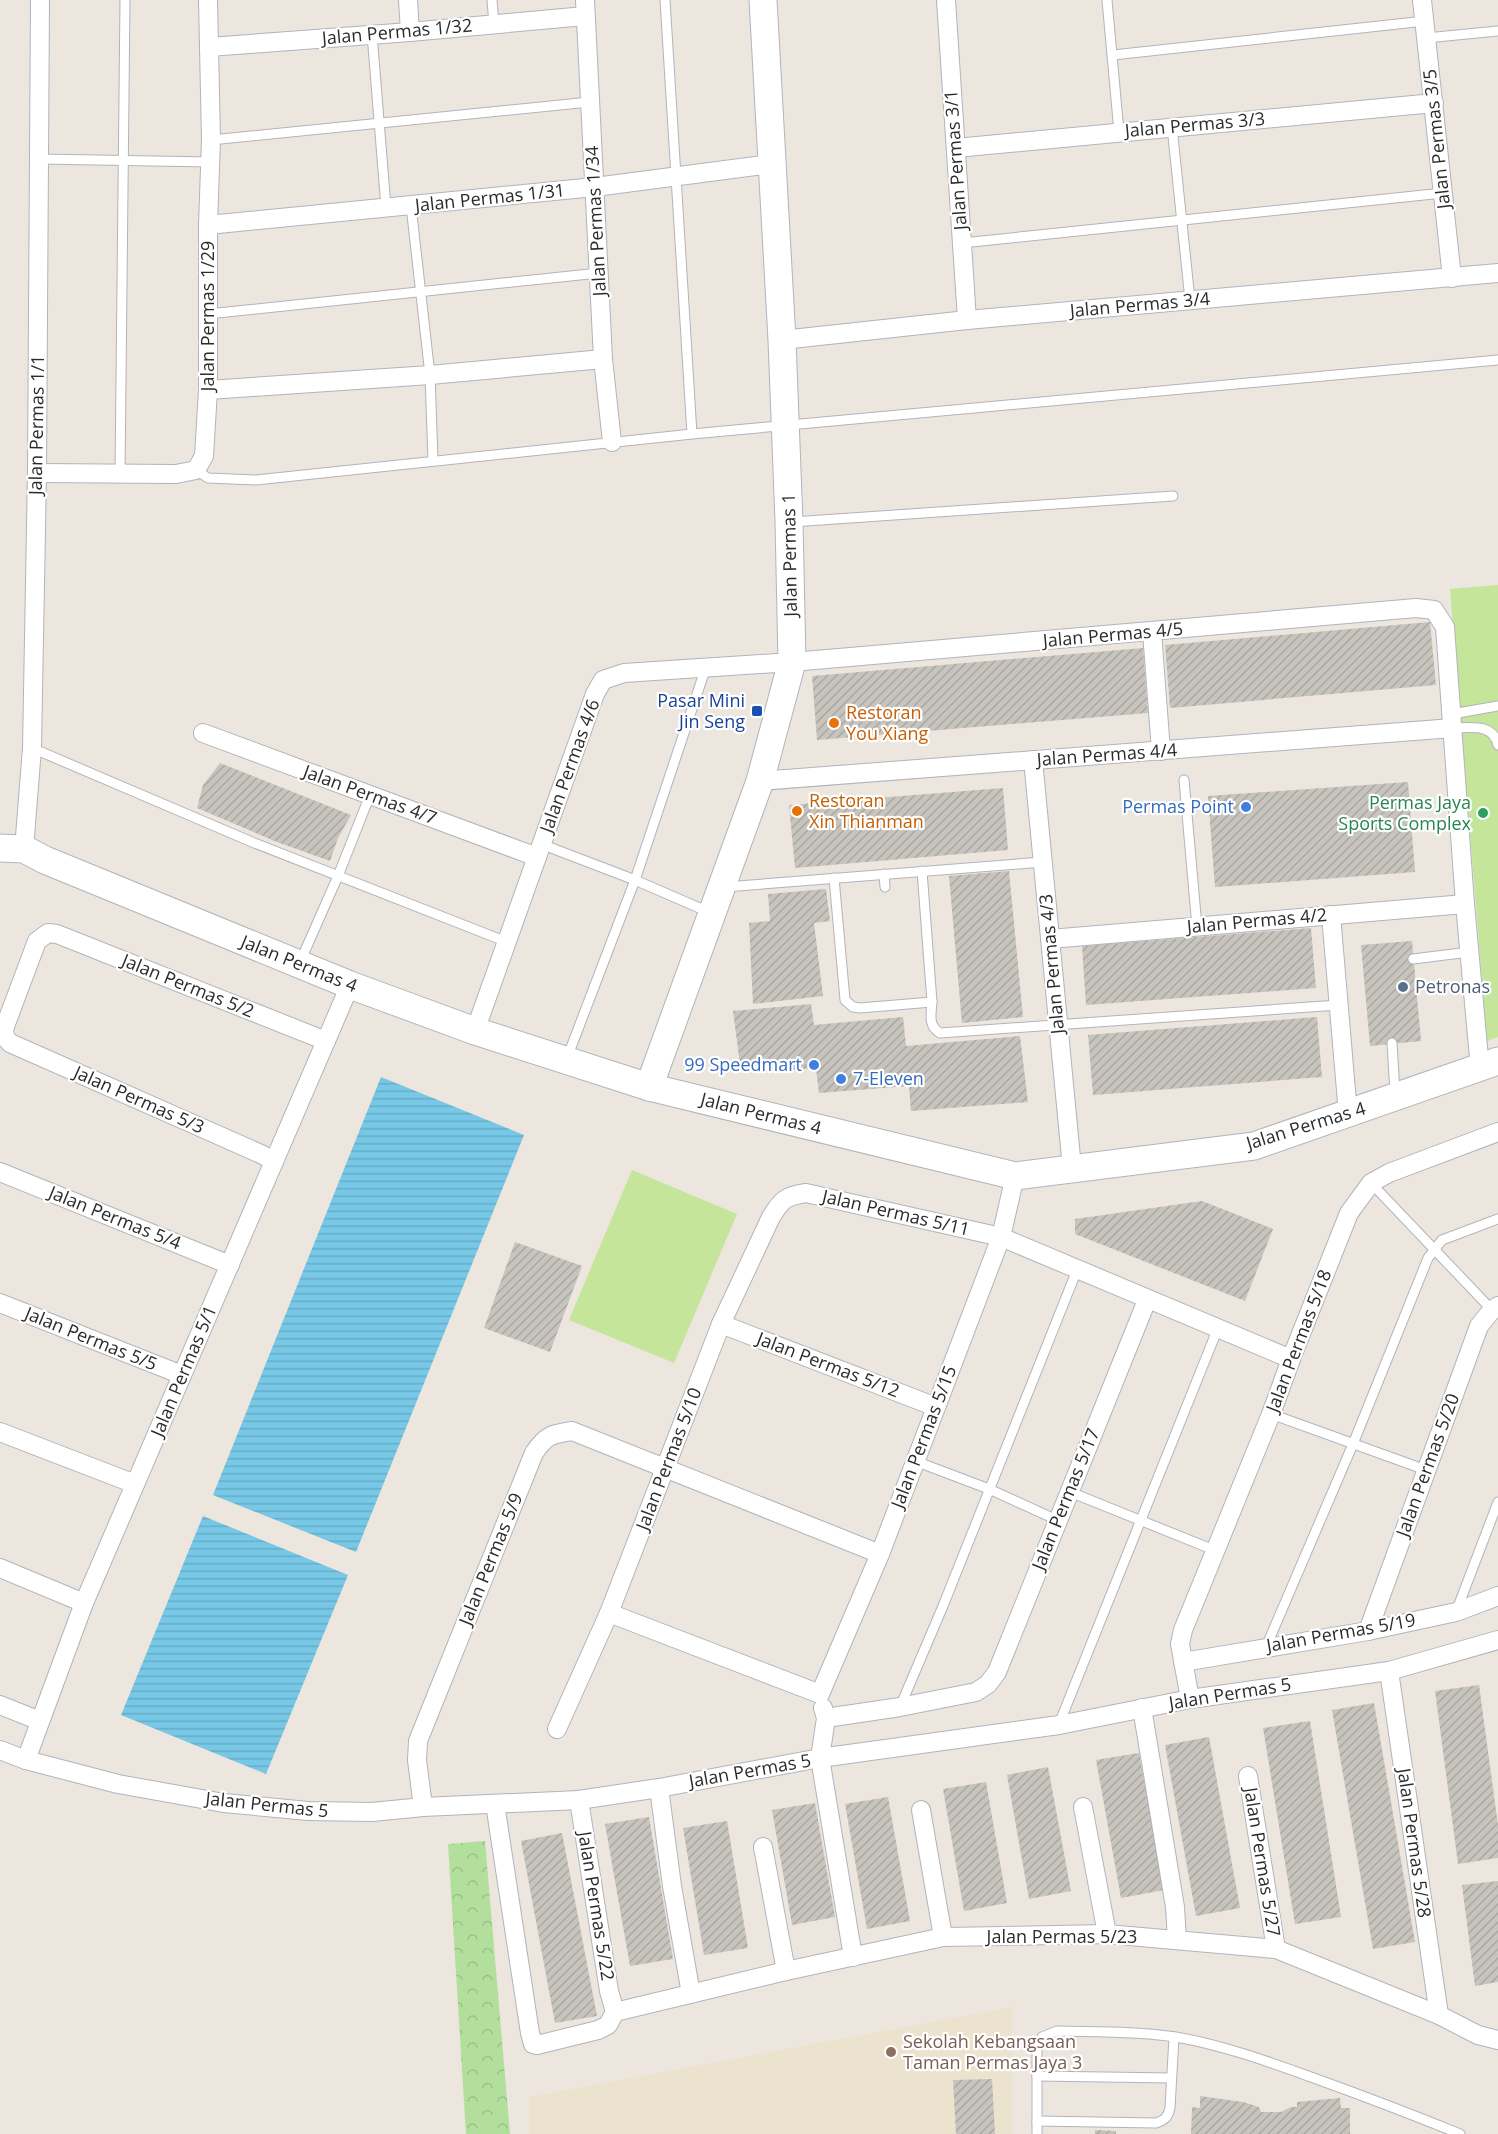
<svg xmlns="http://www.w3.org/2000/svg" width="1498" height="2134" viewBox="0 0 1498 2134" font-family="'Open Sans',sans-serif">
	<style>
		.education { fill: #ece3ce }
		.forest { fill: url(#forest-crowns) }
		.pitch { fill: #c4e59a }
		.water { fill: url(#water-rules) }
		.building { fill: url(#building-hatch) }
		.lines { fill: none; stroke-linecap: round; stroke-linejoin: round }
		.lane-casing { stroke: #b1b4bd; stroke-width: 11 }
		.street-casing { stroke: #b1b4bd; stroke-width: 20 }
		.secondary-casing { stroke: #b1b4bd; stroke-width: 29 }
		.lane { stroke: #fff; stroke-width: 9 }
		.street { stroke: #fff; stroke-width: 18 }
		.secondary { stroke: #fff; stroke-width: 27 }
		.transit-dot { fill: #1a4fb4; stroke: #fff; stroke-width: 2 }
		.food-dot { fill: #e8710a; stroke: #fff; stroke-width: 2 }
		.shop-dot { fill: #3f7fe0; stroke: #fff; stroke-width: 2 }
		.leisure-dot { fill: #2e9e5b; stroke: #fff; stroke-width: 2 }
		.service-dot { fill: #5c6f8a; stroke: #fff; stroke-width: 2 }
		.education-dot { fill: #8d6e63; stroke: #fff; stroke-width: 2 }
		.labels { text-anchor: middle; stroke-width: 4.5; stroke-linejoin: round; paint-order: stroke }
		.street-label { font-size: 18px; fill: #2b2b2b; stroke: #fff }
		.transit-label { font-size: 18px; fill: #164399; stroke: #fff; text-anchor: end }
		.food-label { font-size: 18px; fill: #c56008; stroke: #fff; text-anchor: start }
		.leisure-label { font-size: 18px; fill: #27864d; stroke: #fff; text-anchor: end }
		.shop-label { font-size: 18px; fill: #366cbe; stroke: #fff; text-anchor: end }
		.service-label { font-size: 18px; fill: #4e5e75; stroke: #fff; text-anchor: start }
		.education-label { font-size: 18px; fill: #785e54; stroke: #fff; text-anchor: start }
	</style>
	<defs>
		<pattern id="forest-crowns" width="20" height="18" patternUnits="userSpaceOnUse" patternTransform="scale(1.5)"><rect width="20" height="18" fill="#b3df9d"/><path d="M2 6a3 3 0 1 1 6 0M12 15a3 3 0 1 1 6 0" fill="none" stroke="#9ac087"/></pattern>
		<pattern id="water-rules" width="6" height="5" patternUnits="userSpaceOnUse" patternTransform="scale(1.5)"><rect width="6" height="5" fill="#77c8e7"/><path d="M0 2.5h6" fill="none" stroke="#67acc6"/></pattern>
		<pattern id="building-hatch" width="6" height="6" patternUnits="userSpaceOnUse" patternTransform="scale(1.5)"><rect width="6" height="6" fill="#c7c3bd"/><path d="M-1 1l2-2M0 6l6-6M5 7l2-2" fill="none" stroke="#aba8a3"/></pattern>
	</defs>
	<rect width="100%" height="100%" fill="#ece6de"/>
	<path class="education" d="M1012 2007V2134H529V2097Z"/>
	<path class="forest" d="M485 1841 510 2134H466L448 1844Z"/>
	<g class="pitch">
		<path d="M1498 585V1037L1487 1041 1450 589Z"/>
		<path d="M632 1170 737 1214 674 1363 569 1320Z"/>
	</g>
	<g class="water">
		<path d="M381 1077 524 1135 356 1552 213 1495Z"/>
		<path d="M203 1516 348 1575 266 1774 121 1715Z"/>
	</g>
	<g class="building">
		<path d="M1430 622 1436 685 1170 708 1165 645Z"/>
		<path d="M1143 648 1148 713 817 740 812 676Z"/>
		<path d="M220 763 351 815 338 838 330 861 277 842 197 808 203 785Z"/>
		<path d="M1408 782 1415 872 1215 887 1208 796Z"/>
		<path d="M1003 788 1008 850 795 868 789 805Z"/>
		<path d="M1009 871 1023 1017 962 1023 949 876Z"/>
		<path d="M826 889 830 921 814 923 823 996 753 1004 749 923 770 921 768 894Z"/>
		<path d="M1311 928 1316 988 1086 1005 1082 946Z"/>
		<path d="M1412 941 1421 1041 1370 1046 1361 945Z"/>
		<path d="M811 1004 814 1025 903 1017 906 1046 1020 1036 1028 1102 911 1111 909 1086 819 1093 816 1068 764 1072 763 1061 740 1064 733 1011Z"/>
		<path d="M1317 1017 1322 1077 1093 1095 1088 1035Z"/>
		<path d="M1202 1201 1273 1229 1245 1301 1075 1234V1219Z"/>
		<path d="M515 1242 582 1266 550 1352 484 1328Z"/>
		<path d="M1479 1685 1498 1825V1858L1458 1864 1435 1691Z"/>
		<path d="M1374 1703 1415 1942 1373 1949 1332 1710Z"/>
		<path d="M1310 1721 1341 1917 1295 1924 1263 1728Z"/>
		<path d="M1209 1737 1240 1908 1196 1916 1165 1745Z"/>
		<path d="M1139 1753 1164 1890 1121 1898 1096 1760Z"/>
		<path d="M1048 1767 1071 1891 1029 1899 1007 1775Z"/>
		<path d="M986 1782 1007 1903 964 1911 943 1789Z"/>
		<path d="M888 1797 910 1921 867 1929 845 1804Z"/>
		<path d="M815 1803 835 1917 792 1925 772 1810Z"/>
		<path d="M649 1817 673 1959 630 1966 605 1824Z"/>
		<path d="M727 1821 748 1948 704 1955 683 1828Z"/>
		<path d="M562 1833 597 2016 555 2023 521 1841Z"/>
		<path d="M1498 1881V1982L1475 1986 1462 1885Z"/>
		<path d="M992 2079 995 2134H956L953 2080Z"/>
		<path d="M1200 2096 1243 2102 1259 2107 1261 2112H1281L1291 2107H1297V2102L1340 2098 1341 2108H1350V2134H1191L1192 2107 1200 2108Z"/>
		<path d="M1095 2130 1116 2131V2134H1095Z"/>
	</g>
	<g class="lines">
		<g class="lane-casing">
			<g id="lane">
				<path d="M492 0 494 24"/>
				<path d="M665 0 692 434"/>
				<path d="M1107 0 1119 132"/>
				<path d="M372 34 386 207"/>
				<path d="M1426 38 1498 31"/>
				<path d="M1113 55 1425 21"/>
				<path d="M1172 127 1190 300"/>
				<path d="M211 140 590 102"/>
				<path d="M39 159 211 162"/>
				<path d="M411 206 430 375 433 460"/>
				<path d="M962 243 1443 193"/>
				<path d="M208 314 599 273"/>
				<path d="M196 470 208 478 256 480 692 434 1498 360"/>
				<path d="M120 474 125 0"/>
				<path d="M792 522 1173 496"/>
				<path d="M1452 714 1498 706"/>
				<path d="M1453 728C1471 728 1493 723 1498 745"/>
				<path d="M32 748 252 842 507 942"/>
				<path d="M1184 780 1197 927"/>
				<path d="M541 844 635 880 711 913"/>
				<path d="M922 871 932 1002C931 1014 928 1026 940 1033L1339 1005"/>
				<path d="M884 874 885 887"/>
				<path d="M834 878 845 1000 853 1007 860 1008 932 1002"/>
				<path d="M725 887 1043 862"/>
				<path d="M1413 959 1469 952"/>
				<path d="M300 962 338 876 370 795"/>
				<path d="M1392 1043 1395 1093"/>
				<path d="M567 1058 635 880 706 667"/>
				<path d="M1371 1183 1492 1310"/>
				<path d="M1271 1414 1426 1470"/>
				<path d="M915 1461 989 1489 1057 1520"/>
				<path d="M1070 1492 1214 1550"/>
				<path d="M1456 1612 1498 1502"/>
				<path d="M1266 1647 1353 1444 1428 1258 1442 1240 1498 1219"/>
				<path d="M900 1707 943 1606 1077 1270"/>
				<path d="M1059 1724 1218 1328"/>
				<path d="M1037 2076 1171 2078"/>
				<path d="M1037 2121 1156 2123C1165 2120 1168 2117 1170 2108L1174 2037"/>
				<path d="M1037 2134V2049L1042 2037 1057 2031C1096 2032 1137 2031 1176 2037 1222 2045 1267 2061 1311 2077 1361 2095 1411 2114 1460 2134"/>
			</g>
		</g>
		<g class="street-casing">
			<g id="street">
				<path d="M408 0 410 32"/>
				<path d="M585 0 603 359 612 442"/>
				<path d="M946 0 967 320"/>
				<path d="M1422 0 1452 278"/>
				<path d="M209 47 410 32 585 16"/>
				<path d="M956 148 1434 103"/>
				<path d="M208 225 595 187 771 164"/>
				<path d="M782 340 967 320 1498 273"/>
				<path d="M208 390 430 375 603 359"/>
				<path d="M37 473 176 474 196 470 204 456 208 390V225L211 140 208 0"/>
				<path d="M1152 632 1161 751"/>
				<path d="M203 733 537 857"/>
				<path d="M1033 760 1072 1168"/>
				<path d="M760 781 1453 728"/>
				<path d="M24 849 32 748 37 473 40 0"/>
				<path d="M1331 915 1348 1114"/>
				<path d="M1050 939 1465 904"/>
				<path d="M475 1031 595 694 603 680 624 673 792 662 1416 608 1434 610 1445 627 1465 904 1480 1069"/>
				<path d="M274 1162 263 1155 10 1043 5 1037 4 1029 37 941 48 933 57 934 326 1041"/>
				<path d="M0 1172 230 1265"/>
				<path d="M0 1303 182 1375"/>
				<path d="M721 1324 936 1407"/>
				<path d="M0 1432 135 1484"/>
				<path d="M0 1568 84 1603"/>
				<path d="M609 1613 820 1694"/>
				<path d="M1368 1631 1479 1326 1492 1310 1498 1306"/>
				<path d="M1183 1662 1368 1631 1456 1612 1498 1596"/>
				<path d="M1389 1671 1439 2015"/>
				<path d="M820 1694 880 1554 1001 1237 1015 1176"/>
				<path d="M1190 1699 1180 1644 1183 1630 1271 1414 1291 1359 1349 1213 1371 1183 1389 1173 1498 1132"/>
				<path d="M0 1705 40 1721"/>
				<path d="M823 1708 826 1718 820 1758 853 1957"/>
				<path d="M1142 1708 1175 1907 1177 1940"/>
				<path d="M826 1718 900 1707 976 1692 988 1684 997 1672 1147 1300"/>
				<path d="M557 1729 609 1613 721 1324 771 1217C782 1199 786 1196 806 1193L1001 1237 1291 1359"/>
				<path d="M0 1750 26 1760 118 1784 224 1803 308 1811 372 1812 423 1807 579 1800 659 1788 820 1758 1059 1725 1190 1699 1389 1671 1498 1640"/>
				<path d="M26 1760 84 1603 350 985"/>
				<path d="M1248 1776 1276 1949"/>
				<path d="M659 1788 672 1886 691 1994"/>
				<path d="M579 1800 609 1991 615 2012"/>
				<path d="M495 1804 530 2033 533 2044 537 2045 598 2030 608 2025 615 2012"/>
				<path d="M423 1807 417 1760 418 1741 534 1453C546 1435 552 1434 572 1431L880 1554"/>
				<path d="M1083 1807 1107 1934"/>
				<path d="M921 1810 943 1937"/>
				<path d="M763 1847 786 1971"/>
				<path d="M615 2012 786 1971 943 1937 1107 1934 1276 1949 1439 2015 1478 2035 1498 2040"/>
			</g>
		</g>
		<g class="secondary-casing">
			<g id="secondary">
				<path d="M0 848 24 849 45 860 350 985 475 1031 649 1087 1015 1176 1254 1146 1498 1061"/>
				<path d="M649 1087 760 781 792 662 789 522 782 340 763 0"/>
			</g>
		</g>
		<use href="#lane" class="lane"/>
		<use href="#street" class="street"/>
		<use href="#secondary" class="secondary"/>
	</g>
	<rect class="transit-dot" x="751" y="705" width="12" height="12" rx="3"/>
	<g class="food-dot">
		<circle cx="834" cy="723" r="6"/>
		<circle cx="797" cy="811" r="6"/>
	</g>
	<g class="shop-dot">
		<circle cx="1246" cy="807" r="6"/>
		<circle cx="814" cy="1065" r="6"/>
		<circle cx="841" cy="1079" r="6"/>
	</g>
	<circle class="leisure-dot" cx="1483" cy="813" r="6"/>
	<circle class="service-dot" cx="1403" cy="987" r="6"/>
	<circle class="education-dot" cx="891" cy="2052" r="6"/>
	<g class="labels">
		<g class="street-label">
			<text transform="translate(397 32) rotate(-5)" y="6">Jalan Permas 1/32</text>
			<text transform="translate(1195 125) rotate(-5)" y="6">Jalan Permas 3/3</text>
			<text transform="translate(1437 139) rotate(-96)" y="6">Jalan Permas 3/5</text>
			<text transform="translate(956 160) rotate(-94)" y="6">Jalan Permas 3/1</text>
			<text transform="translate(490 198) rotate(-6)" y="6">Jalan Permas 1/31</text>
			<text transform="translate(596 221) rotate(-93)" y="6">Jalan Permas 1/34</text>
			<text transform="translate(1140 305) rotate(-5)" y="6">Jalan Permas 3/4</text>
			<text transform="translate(208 316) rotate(-90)" y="6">Jalan Permas 1/29</text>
			<text transform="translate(37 425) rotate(-89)" y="6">Jalan Permas 1/1</text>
			<text transform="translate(790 555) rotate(-91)" y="6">Jalan Permas 1</text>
			<text transform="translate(1113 635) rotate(-5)" y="6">Jalan Permas 4/5</text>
			<text transform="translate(1107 755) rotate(-4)" y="6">Jalan Permas 4/4</text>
			<text transform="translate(570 766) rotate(-70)" y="6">Jalan Permas 4/6</text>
			<text transform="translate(370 795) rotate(20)" y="6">Jalan Permas 4/7</text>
			<text transform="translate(1257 921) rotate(-5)" y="6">Jalan Permas 4/2</text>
			<text transform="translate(299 964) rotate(22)" y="6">Jalan Permas 4</text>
			<text transform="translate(1052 964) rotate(-95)" y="6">Jalan Permas 4/3</text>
			<text transform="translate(188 986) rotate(22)" y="6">Jalan Permas 5/2</text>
			<text transform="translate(139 1100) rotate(24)" y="6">Jalan Permas 5/3</text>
			<text transform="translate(761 1114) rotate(14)" y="6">Jalan Permas 4</text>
			<text transform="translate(1306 1126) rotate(-17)" y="6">Jalan Permas 4</text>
			<text transform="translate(896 1213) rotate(13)" y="6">Jalan Permas 5/11</text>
			<text transform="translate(115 1218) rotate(22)" y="6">Jalan Permas 5/4</text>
			<text transform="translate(91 1339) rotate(22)" y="6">Jalan Permas 5/5</text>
			<text transform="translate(1299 1341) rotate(-69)" y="6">Jalan Permas 5/18</text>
			<text transform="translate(828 1365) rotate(21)" y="6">Jalan Permas 5/12</text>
			<text transform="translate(184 1371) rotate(-67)" y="6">Jalan Permas 5/1</text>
			<text transform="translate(924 1437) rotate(-69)" y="6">Jalan Permas 5/15</text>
			<text transform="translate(669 1459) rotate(-69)" y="6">Jalan Permas 5/10</text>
			<text transform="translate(1428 1465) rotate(-70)" y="6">Jalan Permas 5/20</text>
			<text transform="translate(1066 1499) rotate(-68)" y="6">Jalan Permas 5/17</text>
			<text transform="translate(491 1559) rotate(-68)" y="6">Jalan Permas 5/9</text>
			<text transform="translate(1341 1633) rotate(-10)" y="6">Jalan Permas 5/19</text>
			<text transform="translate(1230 1694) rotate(-9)" y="6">Jalan Permas 5</text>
			<text transform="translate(750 1771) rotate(-10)" y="6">Jalan Permas 5</text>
			<text transform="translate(267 1805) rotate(6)" y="6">Jalan Permas 5</text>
			<text transform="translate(1414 1843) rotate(82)" y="6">Jalan Permas 5/28</text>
			<text transform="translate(1262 1862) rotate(81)" y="6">Jalan Permas 5/27</text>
			<text transform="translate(596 1906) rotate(81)" y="6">Jalan Permas 5/22</text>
			<text x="1062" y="1943">Jalan Permas 5/23</text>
		</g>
		<g class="transit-label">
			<text x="745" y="707">Pasar Mini<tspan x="745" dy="21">Jin Seng</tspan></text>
		</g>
		<g class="food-label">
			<text x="846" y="719">Restoran<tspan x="846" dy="21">You Xiang</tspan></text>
			<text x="809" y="807">Restoran<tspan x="809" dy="21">Xin Thianman</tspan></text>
		</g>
		<g class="leisure-label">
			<text x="1471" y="809">Permas Jaya<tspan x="1471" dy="21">Sports Complex</tspan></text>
		</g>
		<g class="shop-label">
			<text x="1234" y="813">Permas Point</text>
			<text x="802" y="1071">99 Speedmart</text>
			<text x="853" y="1085" text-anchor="start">7-Eleven</text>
		</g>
		<g class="service-label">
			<text x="1415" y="993">Petronas</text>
		</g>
		<g class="education-label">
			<text x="903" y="2048">Sekolah Kebangsaan<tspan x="903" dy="21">Taman Permas Jaya 3</tspan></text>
		</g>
	</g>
</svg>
